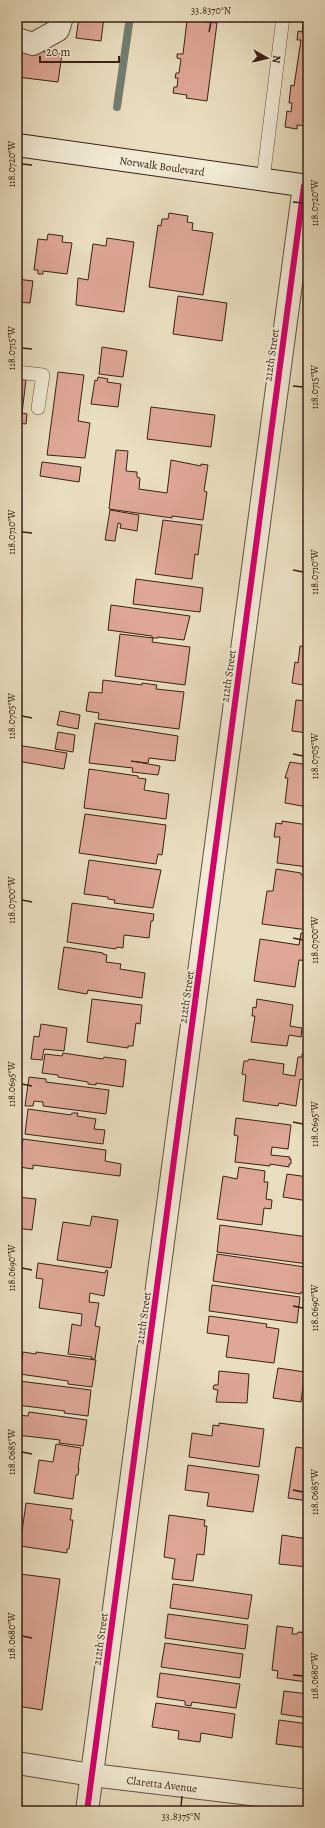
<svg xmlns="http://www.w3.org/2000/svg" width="325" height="1828" viewBox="0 0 325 1828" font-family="Alegreya,serif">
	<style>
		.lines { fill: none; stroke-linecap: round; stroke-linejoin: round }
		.stream { stroke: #727e72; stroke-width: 8 }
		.building { fill: #dea796; stroke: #3a2216 }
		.lane-casing { stroke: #665140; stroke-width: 14 }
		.street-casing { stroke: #665140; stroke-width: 24 }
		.secondary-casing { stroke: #3a2216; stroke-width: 24 }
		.lane { stroke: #f1ead5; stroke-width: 13 }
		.street { stroke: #f1ead5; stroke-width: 22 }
		.secondary { stroke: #f1ead5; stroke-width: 22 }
		.cycleway-casing { stroke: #f1ead5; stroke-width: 8 }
		.cycleway { stroke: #d6006c; stroke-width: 6 }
		.ticks { fill: none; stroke: #3a2216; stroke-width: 1.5 }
		.labels { text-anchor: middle; stroke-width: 3.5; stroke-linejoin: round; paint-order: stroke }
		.street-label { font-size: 11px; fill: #3a2216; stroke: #f1ead5 }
		.neatline { fill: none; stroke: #3a2216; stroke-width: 1.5 }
		.ticks-label { font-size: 10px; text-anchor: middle; fill: #3a2216 }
	</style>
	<rect width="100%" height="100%" fill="#e9debf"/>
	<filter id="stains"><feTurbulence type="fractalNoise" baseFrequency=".005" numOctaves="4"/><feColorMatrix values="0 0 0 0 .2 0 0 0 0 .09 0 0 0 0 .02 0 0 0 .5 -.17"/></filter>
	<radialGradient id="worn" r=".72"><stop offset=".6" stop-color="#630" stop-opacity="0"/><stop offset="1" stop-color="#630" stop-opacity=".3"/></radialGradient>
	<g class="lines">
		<path class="stream" d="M117 107 130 17"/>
	</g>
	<g class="building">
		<path d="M79 17H104L101 41 76 38Z"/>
		<path d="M304 17H308V126L297 125V129L285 127 287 111 291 112 292 103H289L291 85 294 86 301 40H297L298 31 302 32Z"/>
		<path d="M187 20 217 23 207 101 186 98 187 95 173 93 174 87H177L178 78H175L176 73H179L181 59 177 58V54H183Z"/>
		<path d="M17 48 62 54 58 82 17 77Z"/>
		<path d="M169 213 188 216 187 222 193 223 192 230 213 233 203 295 149 287 158 225 161 226 162 219H168Z"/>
		<path d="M48 234 63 236 62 242 72 243 67 274 43 271V274H38V270H34L38 239 47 240Z"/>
		<path d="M107 238 134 242 124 312 76 305 78 278 88 280 93 244 106 246Z"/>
		<path d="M17 279 33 281 30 303 17 302Z"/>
		<path d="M178 296 227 303 222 341 173 334Z"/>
		<path d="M102 347 127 351 123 377 99 374Z"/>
		<path d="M58 372 84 375 78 421 90 423 85 458 47 455Z"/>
		<path d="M98 377 108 379 107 382 121 384 118 407 91 404 95 380 97 381Z"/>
		<path d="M17 379 26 380 22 413 27 414 26 424 17 423Z"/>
		<path d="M151 407 215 415 211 447 147 439Z"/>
		<path d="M116 450 128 451 126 471 137 472V477L140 478 139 489 167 493 171 460 201 466V464L208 465 204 491 207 492 203 520 172 516V518L109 509Z"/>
		<path d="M42 462 81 467 79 482 40 476Z"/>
		<path d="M110 510 139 515 137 531 120 528 121 524 118 523 115 541 105 540Z"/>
		<path d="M163 520 202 525 198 555 195 554 192 579 155 574Z"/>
		<path d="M136 579 203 588 200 612 133 604Z"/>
		<path d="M307 602H308V617L305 616Z"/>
		<path d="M111 605 190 616 184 640 158 637V638H152V636L108 630Z"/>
		<path d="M120 634 153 638 152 642 190 647 185 685 115 676Z"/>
		<path d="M300 646 308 647V686L292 683 295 662 298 663Z"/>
		<path d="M103 680 142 685V683L157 685 156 689 184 692 179 729 98 719 99 713 86 711 89 692 102 693Z"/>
		<path d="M296 700 308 701V733L292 731Z"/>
		<path d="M60 711 80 715 78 729 57 725Z"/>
		<path d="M95 723 178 736 175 761 149 758 148 763 131 761 160 766 158 775 132 772 133 768 89 763Z"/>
		<path d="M58 732 75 735 73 752 55 749Z"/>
		<path d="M17 745 67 753 64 769 17 761Z"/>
		<path d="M290 762 308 765V807L285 803 288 778H285Z"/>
		<path d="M89 769 138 776V778L146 779 144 790 169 794 166 819 84 808Z"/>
		<path d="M85 814 166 825 162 855 158 854 156 864 79 853Z"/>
		<path d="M282 821 308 825V867L277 863 280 837H274L276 823 282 824Z"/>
		<path d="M89 860 161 870 153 908 114 903 115 900 108 899V897L84 894Z"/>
		<path d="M276 869 301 873V875L308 876V930L262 924 267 891H273Z"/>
		<path d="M72 903 154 914 153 921H151L149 938 124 935 123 948 117 947 116 949 67 942Z"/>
		<path d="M301 933 308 934V961L299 960 295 987 254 981 260 939 299 945Z"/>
		<path d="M64 947 103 953V954L107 955 106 962 121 964 120 969 145 973 142 998 88 990 87 994 58 989Z"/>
		<path d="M92 999 142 1005 140 1024 136 1023 133 1046H128V1048L87 1042Z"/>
		<path d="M257 999 293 1005 290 1026 302 1028 301 1037 289 1035 287 1046 251 1042 255 1016H252L253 1007 256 1008Z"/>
		<path d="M41 1024 67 1028 64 1051 44 1049 42 1060 31 1059 34 1036 39 1037Z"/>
		<path d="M63 1053 103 1059 104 1057 126 1060 123 1087 96 1083V1085L88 1084V1082L58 1077V1075L42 1073 45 1054 62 1056Z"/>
		<path d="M302 1054 308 1055V1081L300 1079 296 1106 279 1103 278 1106 243 1101 246 1075 242 1074 244 1061H248L249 1059 284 1064 283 1074 295 1076 298 1057H302Z"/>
		<path d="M29 1077 46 1079V1082L109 1090 106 1114 43 1106V1102L34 1101 33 1106H25Z"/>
		<path d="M28 1109 71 1115 72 1113H78L77 1116 96 1119 94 1129 105 1130 103 1144 25 1134Z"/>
		<path d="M236 1118 291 1125 288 1149 272 1147 271 1155 290 1157 289 1159H291V1164H289V1167L270 1164V1166L235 1162 238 1136 234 1135Z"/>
		<path d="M308 1120V1140H305Z"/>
		<path d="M23 1139 106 1150 105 1161 121 1164 120 1176 33 1165V1169L19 1167Z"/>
		<path d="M239 1167 265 1171 264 1182H268L266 1199 272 1200 271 1209 264 1208 262 1225 217 1219 223 1176 237 1179Z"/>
		<path d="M287 1174 308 1177V1201L283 1197Z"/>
		<path d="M17 1197 36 1199 32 1230 17 1228Z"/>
		<path d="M92 1216 118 1220 111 1268 57 1260 63 1222 90 1226Z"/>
		<path d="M220 1225 308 1237V1264L217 1252Z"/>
		<path d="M217 1254 305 1267 308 1268V1293L301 1292V1294L213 1281Z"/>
		<path d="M38 1263 105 1273 106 1270 108 1271 104 1296 90 1293 89 1302 99 1303 95 1326 100 1327 95 1359H91L92 1357 68 1354 72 1324 81 1326 82 1314 39 1308 43 1279 36 1278Z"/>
		<path d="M212 1285 300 1297 297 1323 209 1311Z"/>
		<path d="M209 1316 267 1324 266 1327 279 1329 274 1363 226 1357 229 1336 207 1333Z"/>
		<path d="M23 1352 36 1354V1352L96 1360 92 1387 68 1384V1381L20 1374Z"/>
		<path d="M278 1368 305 1372 301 1402 273 1398Z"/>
		<path d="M219 1371 249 1374 247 1403 216 1402 218 1390 213 1389 214 1385H218Z"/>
		<path d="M19 1381 91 1390 88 1416 64 1413 65 1411 17 1405Z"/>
		<path d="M29 1412 87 1420 83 1446 59 1443 60 1440 17 1435V1415L28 1416Z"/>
		<path d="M219 1423 264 1429 259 1467 189 1457 192 1433 212 1436 213 1425 219 1426Z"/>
		<path d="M56 1444 81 1448 78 1468H79L78 1475H76L73 1499 34 1493 39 1460 53 1462Z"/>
		<path d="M296 1447 308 1449V1501L288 1498Z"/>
		<path d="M188 1465 259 1475 253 1512 207 1506 209 1493 185 1490Z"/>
		<path d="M26 1503 72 1509 70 1520H73L69 1549H67V1553L20 1546Z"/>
		<path d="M169 1515 205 1520 204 1526H207L204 1555 197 1554 193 1581 172 1579 175 1559 164 1557Z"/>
		<path d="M282 1535 308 1539V1567L279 1564Z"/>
		<path d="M20 1574 60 1579 42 1710 17 1706V1593Z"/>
		<path d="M173 1584 252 1595 248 1619 170 1608Z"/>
		<path d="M168 1614 248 1625 245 1649 165 1638Z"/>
		<path d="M277 1626 293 1628 292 1634H297L298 1632 308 1633 307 1682 277 1678 278 1671 272 1670Z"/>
		<path d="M165 1643 243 1654 240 1678 161 1667Z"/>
		<path d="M160 1673 240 1684 236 1708 192 1702 191 1706 185 1705V1701L157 1697Z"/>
		<path d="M284 1691 308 1694V1718L281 1714Z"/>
		<path d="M156 1703 235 1714 232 1738 201 1733 200 1742 178 1739 179 1731 152 1727Z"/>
		<path d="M279 1720 308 1724V1748L276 1744Z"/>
	</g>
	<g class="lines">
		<g class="lane-casing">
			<g id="lane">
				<path d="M263 180 283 17"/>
				<path d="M17 372 43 375 38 408"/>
			</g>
		</g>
		<g class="street-casing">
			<g id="street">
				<path d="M17 39 33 44 58 30 62 17"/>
				<path d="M17 1763 92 1775 308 1801"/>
				<path d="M87 1811 304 186"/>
			</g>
		</g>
		<g class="secondary-casing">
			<path id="secondary" d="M17 145 308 186"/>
		</g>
		<use href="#lane" class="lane"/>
		<use href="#street" class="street"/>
		<use href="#secondary" class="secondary"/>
		<g class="cycleway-casing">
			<path id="cycleway" d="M87 1811 304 186"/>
		</g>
		<use href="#cycleway" class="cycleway"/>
	</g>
	<path class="ticks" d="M209 32 211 22M22 164 32 165M293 202 303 203M22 348 32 349M293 386 303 387M22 532 32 533M293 570 303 572M22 716 32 718M293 754 303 756M22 900 32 902M293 938 303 940M22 1084 32 1086M293 1122 303 1124M22 1268 32 1270M293 1306 303 1308M22 1452 32 1454M293 1490 303 1492M22 1636 32 1638M293 1675 303 1676M181 1806 182 1796"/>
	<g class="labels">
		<g class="street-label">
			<text transform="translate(162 166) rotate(8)" y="4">Norwalk Boulevard</text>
			<text transform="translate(271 355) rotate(-82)" y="4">212th Street</text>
			<text transform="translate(228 676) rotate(-82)" y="4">212th Street</text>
			<text transform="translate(186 997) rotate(-82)" y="4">212th Street</text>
			<text transform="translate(143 1318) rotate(-82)" y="4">212th Street</text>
			<text transform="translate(100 1639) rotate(-82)" y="4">212th Street</text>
			<text transform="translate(162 1784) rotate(7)" y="4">Claretta Avenue</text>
		</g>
	</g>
	<rect width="325" height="1828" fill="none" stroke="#e9debf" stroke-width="44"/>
	<g transform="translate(267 58) rotate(98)" stroke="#f1ead5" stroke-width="3" paint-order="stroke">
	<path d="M0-3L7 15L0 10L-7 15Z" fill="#3a2216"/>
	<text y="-6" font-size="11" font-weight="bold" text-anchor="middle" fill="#3a2216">N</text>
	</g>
	<path d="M40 56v6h79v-6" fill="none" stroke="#3a2216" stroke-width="2"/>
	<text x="46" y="56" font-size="12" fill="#3a2216" stroke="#f1ead5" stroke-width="3" paint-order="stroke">20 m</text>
	<rect x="22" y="22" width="281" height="1784" class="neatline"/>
	<g class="ticks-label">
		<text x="211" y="14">33.8370°N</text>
		<text transform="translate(11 164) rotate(-90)" y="4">118.0720°W</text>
		<text transform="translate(314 203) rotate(-90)" y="4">118.0720°W</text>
		<text transform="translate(11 348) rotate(-90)" y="4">118.0715°W</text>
		<text transform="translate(314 387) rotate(-90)" y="4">118.0715°W</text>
		<text transform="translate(11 532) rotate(-90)" y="4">118.0710°W</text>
		<text transform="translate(314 572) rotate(-90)" y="4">118.0710°W</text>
		<text transform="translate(11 716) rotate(-90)" y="4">118.0705°W</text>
		<text transform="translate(314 756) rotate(-90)" y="4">118.0705°W</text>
		<text transform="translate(11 900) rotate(-90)" y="4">118.0700°W</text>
		<text transform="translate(314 940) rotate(-90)" y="4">118.0700°W</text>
		<text transform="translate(11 1084) rotate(-90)" y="4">118.0695°W</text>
		<text transform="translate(314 1124) rotate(-90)" y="4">118.0695°W</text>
		<text transform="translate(11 1268) rotate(-90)" y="4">118.0690°W</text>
		<text transform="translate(314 1308) rotate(-90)" y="4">118.0690°W</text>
		<text transform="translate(11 1452) rotate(-90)" y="4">118.0685°W</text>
		<text transform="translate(314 1492) rotate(-90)" y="4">118.0685°W</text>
		<text transform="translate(11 1636) rotate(-90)" y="4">118.0680°W</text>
		<text transform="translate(314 1676) rotate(-90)" y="4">118.0680°W</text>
		<text x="181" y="1820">33.8375°N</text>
	</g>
	<rect width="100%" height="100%" filter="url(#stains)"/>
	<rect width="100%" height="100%" fill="url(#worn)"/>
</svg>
